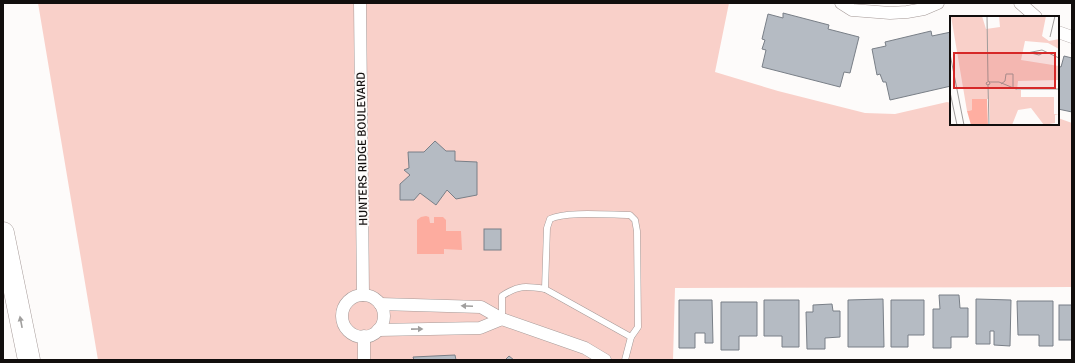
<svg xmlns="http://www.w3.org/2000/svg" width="1075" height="363" viewBox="0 0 1075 363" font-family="Signika,sans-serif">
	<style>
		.green { fill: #f9d0c9 }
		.water { fill: #fdac9f }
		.building { fill: #b5bbc3; stroke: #797f87 }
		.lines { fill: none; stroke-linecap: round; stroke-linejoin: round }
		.lane-casing { stroke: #a59a98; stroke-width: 7 }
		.street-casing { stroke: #a59a98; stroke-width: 13 }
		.highway-casing { stroke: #a59a98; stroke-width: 23 }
		.lane { stroke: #fff; stroke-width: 6 }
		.street { stroke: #fff; stroke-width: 12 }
		.highway { stroke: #fff; stroke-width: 22 }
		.oneway { fill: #a09f9e }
		.labels { text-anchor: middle; stroke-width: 4; stroke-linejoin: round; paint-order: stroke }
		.street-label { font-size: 12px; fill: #110e0d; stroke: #fdfbfa }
		.inset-road { fill: none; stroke: #9f9c9b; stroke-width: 1 }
		.view { fill: #d62828; fill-opacity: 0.15; stroke: #d62828; stroke-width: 2 }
		.inset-edge { fill: none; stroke: #110e0d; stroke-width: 2 }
	</style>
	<rect width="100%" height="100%" fill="#fdfbfa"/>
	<path class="green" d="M38 3H729L715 72 778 91 865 113 895 114 947 102 951 103V124H1058V118L1072 123V287L675 288 673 360H98Z"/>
	<path class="water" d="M426 216 429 217 430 223H434V217H443L446 220V231H461L462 250 444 249V254H417V220L421 217Z"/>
	<g class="building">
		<path d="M783 13 829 25 828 29 859 37 850 73 844 72 840 87 762 67 766 50 762 49 765 40 762 39 768 14 783 18Z"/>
		<path d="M931 31 932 36 951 32V86L890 100 886 82H883L880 74 877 75 872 49 886 46 885 42Z"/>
		<path d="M1064 56 1072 58V112L1058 109V66L1061 67Z"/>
		<path d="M435 141 446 151H455V161L477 162V195L456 199 447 190 436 205 420 193 414 200H400V184L410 175 404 170 409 168 408 152H424Z"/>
		<rect x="484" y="229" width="17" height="21"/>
		<path d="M939 295H959L960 308H968V337H951V348H933V309H940Z"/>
		<path d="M883 299 884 347H848V300Z"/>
		<path d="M976 299 1011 300 1010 346 994 345V331H990V344H976Z"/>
		<path d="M679 300H712L713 343H705V333H695V348H679Z"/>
		<path d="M764 300H799V347H782V336H764Z"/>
		<path d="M891 300H924V335H908V347H891Z"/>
		<path d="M1017 301H1053V346H1039V335H1018Z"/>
		<path d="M721 302H757V336H739V350H721Z"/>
		<path d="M832 304 833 311H840V337L825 338V349H807L806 312H813V305Z"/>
		<rect x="1059" y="305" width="13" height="35"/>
		<path d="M455 355 456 360H414L413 357Z"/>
		<path d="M509 356 514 360H505Z"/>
	</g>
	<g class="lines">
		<g class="lane-casing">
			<g id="lane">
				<path d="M545 289 631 337"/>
				<path d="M502 319V296C518 285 526 286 545 289L547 228 550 219C565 211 611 215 630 215L635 220 637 231 638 327 631 337 625 360"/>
			</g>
		</g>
		<g class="street-casing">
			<g id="street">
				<path d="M360 3 363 295"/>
				<path d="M841 3 852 10 890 13 907 12 924 9 938 3"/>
				<path d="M1020 3 1036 17"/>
				<path d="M1058 32 1072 37"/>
				<circle cx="363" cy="316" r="21"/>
				<path d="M380 304 481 307 502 319 585 348 605 360"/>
				<path d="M378 330 480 328 502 319"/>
				<path d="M364 336V360"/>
			</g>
		</g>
		<g class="highway-casing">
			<path id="highway" d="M3 233 29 360"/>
		</g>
		<use href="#lane" class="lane"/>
		<use href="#street" class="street"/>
		<use href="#highway" class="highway"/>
	</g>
	<defs><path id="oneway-solid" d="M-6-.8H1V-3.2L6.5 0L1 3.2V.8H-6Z"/></defs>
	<g class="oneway">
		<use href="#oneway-solid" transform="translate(467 306) rotate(-178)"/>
		<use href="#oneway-solid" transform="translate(21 322) rotate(-101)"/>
		<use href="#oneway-solid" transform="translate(417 329) rotate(-1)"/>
	</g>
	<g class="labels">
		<g class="street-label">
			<text transform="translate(362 149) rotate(-91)" y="4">HUNTERS RIDGE BOULEVARD</text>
		</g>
	</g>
	<g transform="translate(950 16)">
		<rect width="109" height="109" fill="#fdfbfa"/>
		<path d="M1 0H32L36 13 50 11 49 0H96L92 20 99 25 109 23V33L98 27 75 25 71 44 109 50V64L68 65 67 74H71V81H104V98H109L105 99V107L94 109 81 92 68 94 62 109H40L39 83H22V94L17 95Z" fill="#f9d0c9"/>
		<path d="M22 83H37L38 109H21L17 95 22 94Z" fill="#ffaea1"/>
		<path class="inset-road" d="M37 0 38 65M100 21 105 0M77 37 92 34 109 42M81 37 89 39 95 36M0 38 14 109M39 65 40 68 37 69 36 67ZM40 66H49L66 73H109M51 68 55 65 56 58H63V72M38 69 39 109M0 76 7 109"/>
		<path class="view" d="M4 37H105V72H4Z"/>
		<rect width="109" height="109" class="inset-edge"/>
	</g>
	<rect width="1075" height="363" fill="none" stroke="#110e0d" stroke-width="8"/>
</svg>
